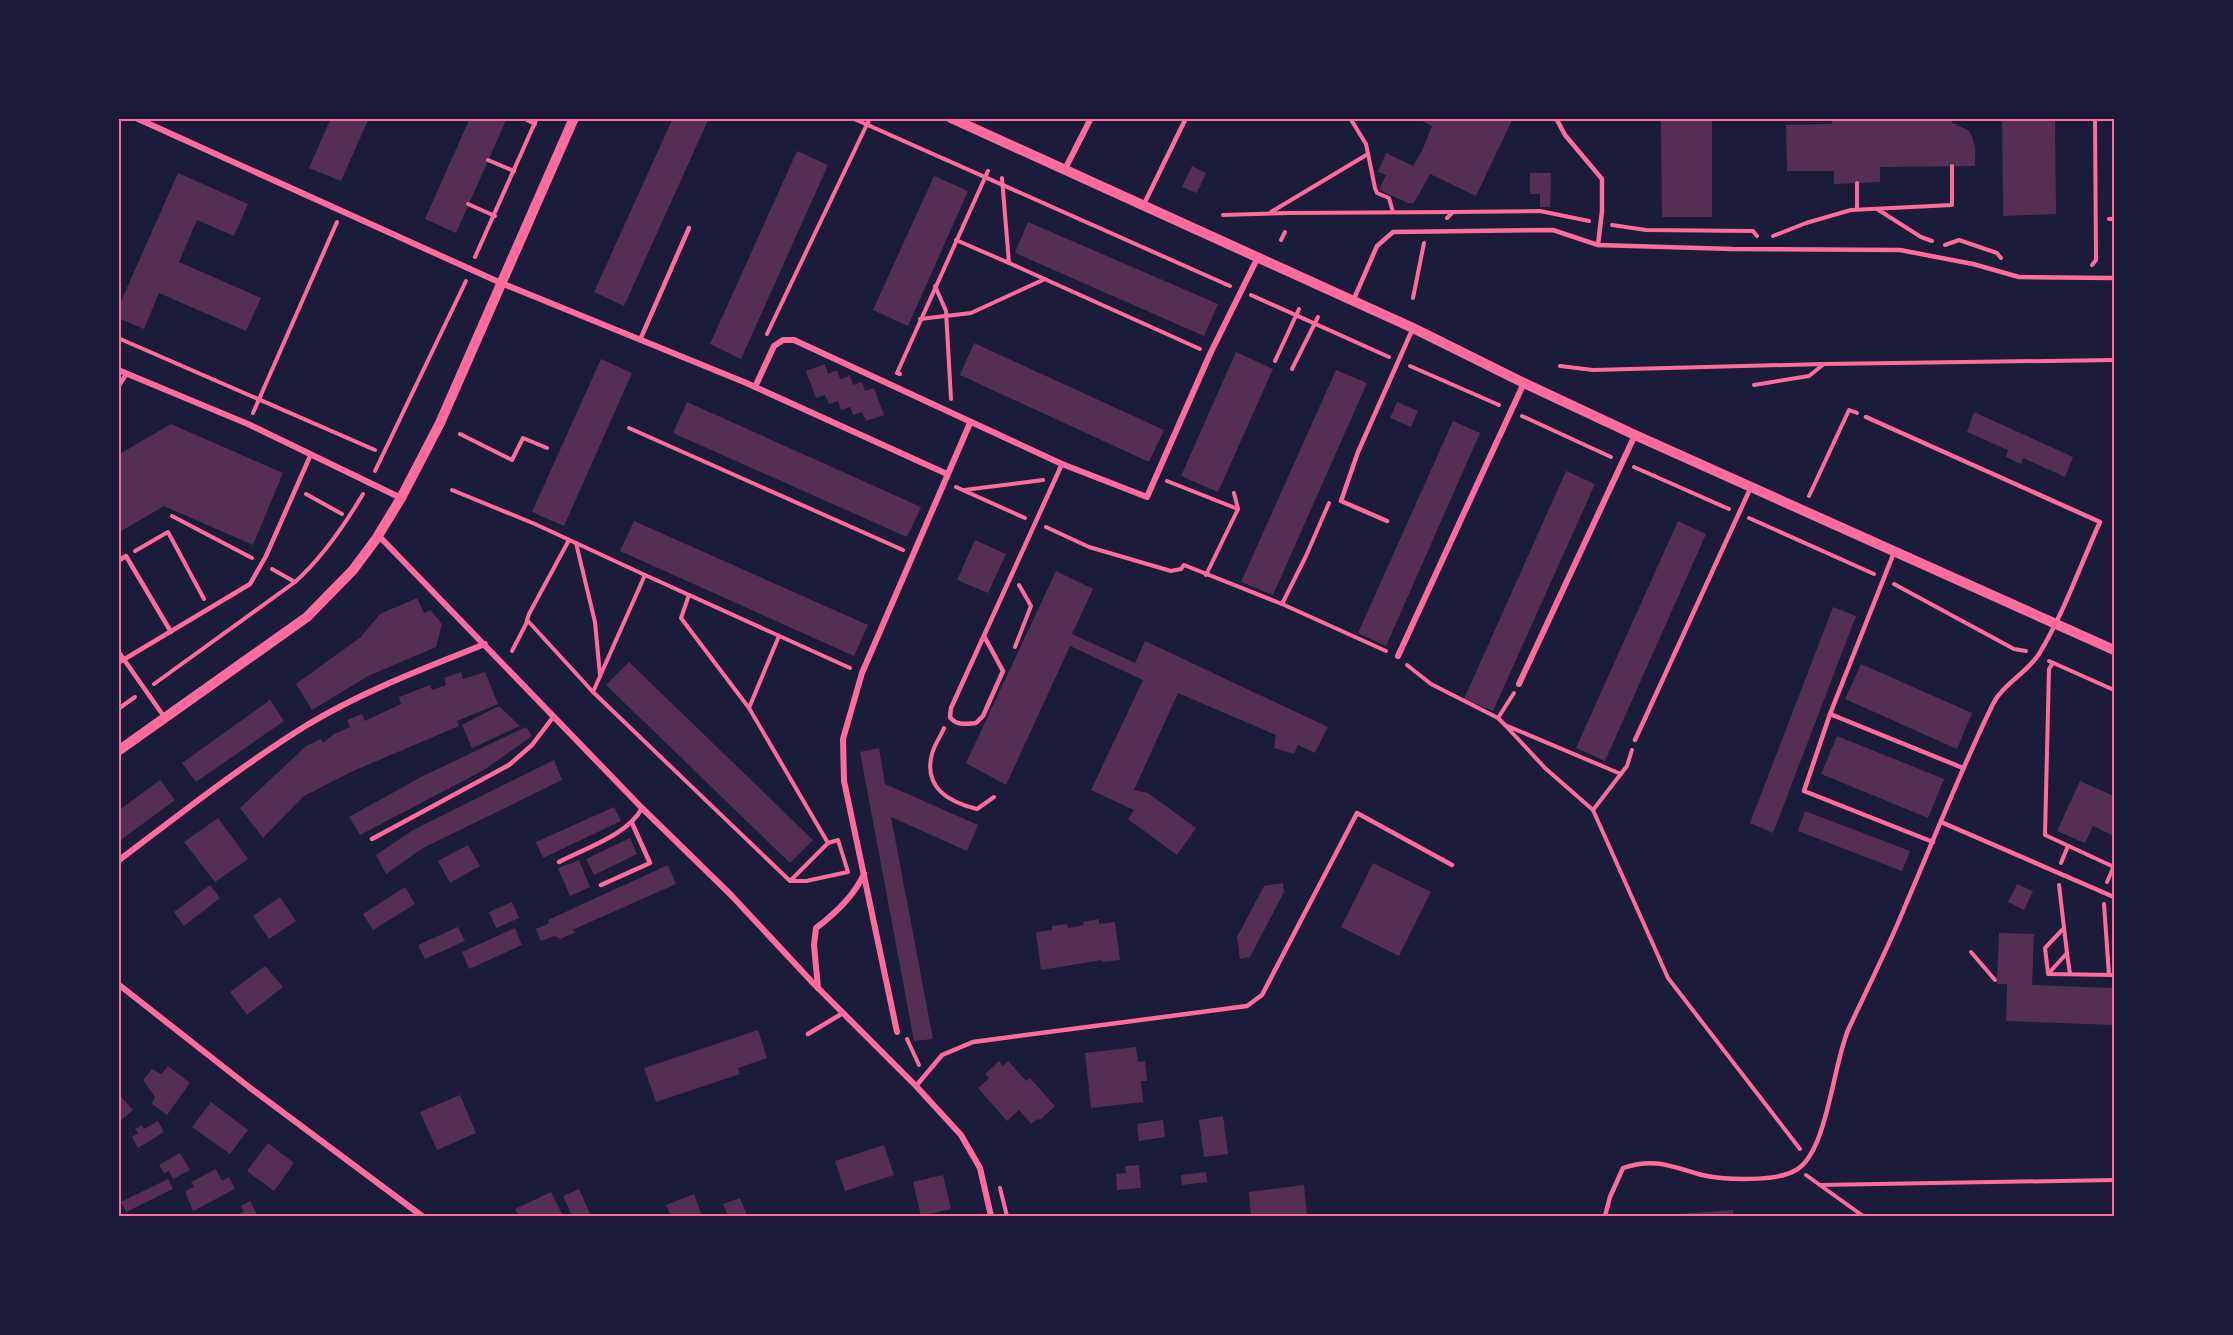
<svg xmlns="http://www.w3.org/2000/svg" width="2233" height="1335" viewBox="0 0 2233 1335" font-family="'Work Sans',sans-serif">
	<style>
		.building { fill: #542f53 }
		.lines { fill: none; stroke-linecap: round; stroke-linejoin: round }
		.path { stroke: #ff6b9d; stroke-width: 4 }
		.service { stroke: #ff6b9d; stroke-width: 4.5 }
		.minor { stroke: #ff6b9d; stroke-width: 6 }
		.tertiary { stroke: #ff6b9d; stroke-width: 10 }
		.neatline { fill: none; stroke: #ff6b9d; stroke-width: 2 }
	</style>
	<rect width="100%" height="100%" fill="#1b1b3a"/>
	<g class="building">
		<path d="M331 118H369L341 181 309 168Z"/>
		<path d="M470 118H507L456 233 425 219Z"/>
		<path d="M673 118H709L624 306 594 292Z"/>
		<path d="M1416 118H1513L1476 196 1430 174 1414 203H1408L1379 190 1386 175 1378 172 1386 153 1413 166 1422 151 1432 126Z"/>
		<path d="M1661 118H1712V217H1662Z"/>
		<path d="M1832 118H1952V123L1968 130 1972 136 1975 147V166L1880 167V182L1834 184V171H1787L1786 125 1832 124Z"/>
		<path d="M2002 118H2055L2056 214 2003 216Z"/>
		<path d="M797 151 828 165 741 359 710 344Z"/>
		<path d="M1192 166 1206 173 1197 193 1182 187Z"/>
		<path d="M178 173 248 204 234 236 197 220 179 262 261 298 246 331 159 293 144 329 118 318V308Z"/>
		<path d="M1530 173H1551L1550 207H1540V194H1530Z"/>
		<path d="M934 176 968 191 908 326 873 310Z"/>
		<path d="M1028 222 1218 304 1204 336 1015 253Z"/>
		<path d="M974 343 1164 430 1149 462 960 375Z"/>
		<path d="M1236 352 1273 369 1218 492 1181 476Z"/>
		<path d="M601 359 632 373 564 526 532 512Z"/>
		<path d="M825 364 828 374 837 370 840 379 850 376 853 385 862 382 865 391 874 388 884 415 866 421 862 412 853 415 850 407 841 410 838 401 829 404 825 395 816 398 806 371Z"/>
		<path d="M1336 370 1367 383 1273 595 1241 582Z"/>
		<path d="M687 402 921 507 907 537 673 433Z"/>
		<path d="M1397 402 1418 411 1411 427 1390 418Z"/>
		<path d="M1974 412 2073 457 2065 477 2023 458 2021 464 2006 457 2008 450 1967 432Z"/>
		<path d="M1453 421 1480 433 1386 646 1358 633Z"/>
		<path d="M171 424 283 473 253 545 164 506 118 533V455Z"/>
		<path d="M1566 471 1595 484 1493 711 1464 699Z"/>
		<path d="M634 521 868 625 854 656 620 551Z"/>
		<path d="M1678 521 1706 534 1605 761 1576 748Z"/>
		<path d="M975 540 1006 554 988 593 957 580Z"/>
		<path d="M1056 571 1093 589 1072 634 1135 663 1145 641 1328 727 1315 753 1298 745 1294 754 1274 748 1276 735 1178 693 1134 790 1148 793 1196 828 1177 855 1128 819 1134 810 1091 790 1143 680 1070 646 1006 785 966 763Z"/>
		<path d="M417 598 424 613 430 610 442 624 436 647 368 676 312 710 296 684 361 637 380 614Z"/>
		<path d="M1833 607 1856 616 1773 833 1750 823Z"/>
		<path d="M629 662 813 840 790 863 606 685Z"/>
		<path d="M1861 664 1972 713 1957 749 1845 699Z"/>
		<path d="M461 672 463 679 485 672 498 704 457 721 459 726 353 771 304 796 263 838 240 808 306 746 321 739 323 743 334 734 350 727 347 720 362 714 365 721 401 704 399 697 430 685 432 690 446 685 444 678Z"/>
		<path d="M270 700 284 721 196 782 182 763Z"/>
		<path d="M499 706 520 726 472 748 462 725Z"/>
		<path d="M526 727 532 736 484 770 360 835 349 817 421 777Z"/>
		<path d="M1837 736 1944 779 1928 818 1821 774Z"/>
		<path d="M879 748 885 784 978 825 967 851 891 817 933 1039 914 1041 860 752Z"/>
		<path d="M554 760 562 780 423 848 386 874 376 855 413 830Z"/>
		<path d="M160 780 175 800 118 842V811Z"/>
		<path d="M2080 781 2114 796V836L2093 826 2085 843 2057 831Z"/>
		<path d="M614 807 621 821 543 858 536 842Z"/>
		<path d="M1805 811 1910 851 1902 871 1798 831Z"/>
		<path d="M218 818 248 859 215 882 184 842Z"/>
		<path d="M630 838 637 854 594 875 586 859Z"/>
		<path d="M468 845 480 866 450 883 438 861Z"/>
		<path d="M579 860 590 887 570 896 558 868Z"/>
		<path d="M1373 863 1431 892 1399 956 1341 927Z"/>
		<path d="M668 865 676 884 572 930 576 932 560 939 555 936 541 941 536 929 549 923 548 920Z"/>
		<path d="M1283 883 1284 892 1250 957 1240 959 1237 937 1264 886Z"/>
		<path d="M2017 884 2033 891 2024 910 2008 902Z"/>
		<path d="M210 885 220 898 184 926 174 912Z"/>
		<path d="M405 887 415 904 373 930 363 914Z"/>
		<path d="M280 897 296 921 269 939 253 916Z"/>
		<path d="M512 902 519 918 496 928 489 912Z"/>
		<path d="M1099 919V924L1115 922 1120 960 1102 962V960L1041 970 1036 932 1052 930V926L1067 924 1068 928 1084 925 1083 922Z"/>
		<path d="M458 927 465 941 425 959 418 945Z"/>
		<path d="M515 928 522 945 469 969 462 952Z"/>
		<path d="M1999 933 2034 934 2032 985 2114 988V1025L2006 1021 2007 984H1997Z"/>
		<path d="M265 966 283 987 247 1015 230 992Z"/>
		<path d="M758 1030 767 1058 738 1068 740 1074 656 1102 644 1068Z"/>
		<path d="M1136 1047 1138 1062 1145 1061 1147 1081H1141L1143 1102 1091 1108 1085 1053Z"/>
		<path d="M999 1061 1003 1066 1008 1061 1026 1081 1030 1078 1055 1106 1040 1120 1037 1119 1031 1124 1019 1110 1007 1121 978 1088 989 1078 985 1074Z"/>
		<path d="M168 1066 190 1083 167 1115 152 1104 155 1097 143 1080 152 1069 161 1074Z"/>
		<path d="M460 1095 476 1133 437 1150 420 1112Z"/>
		<path d="M121 1097 133 1110 118 1123V1099Z"/>
		<path d="M211 1102 248 1130 230 1154 192 1127Z"/>
		<path d="M1223 1116 1228 1154 1204 1157 1199 1120Z"/>
		<path d="M1163 1120 1165 1137 1139 1141 1137 1124Z"/>
		<path d="M158 1121 164 1132 138 1148 132 1137 138 1133 135 1129 142 1125 144 1129Z"/>
		<path d="M268 1143 294 1163 274 1191 247 1171Z"/>
		<path d="M884 1145 894 1175 845 1191 835 1161Z"/>
		<path d="M180 1153 190 1170 173 1179 169 1171 164 1173 159 1165Z"/>
		<path d="M1139 1165 1141 1188 1117 1190 1116 1174 1126 1173 1125 1166Z"/>
		<path d="M216 1169 222 1181 229 1177 235 1189 193 1211 185 1191 194 1187 191 1182Z"/>
		<path d="M1206 1172 1207 1182 1182 1185 1181 1175Z"/>
		<path d="M943 1175 951 1209 921 1216 913 1182Z"/>
		<path d="M168 1179 173 1189 126 1212 121 1202Z"/>
		<path d="M1304 1185 1307 1216H1251L1249 1192Z"/>
		<path d="M579 1189 591 1216H572L563 1196Z"/>
		<path d="M551 1192 563 1216H519L515 1209Z"/>
		<path d="M694 1194 702 1216H671L666 1205Z"/>
		<path d="M740 1198 747 1216H728L723 1204Z"/>
		<path d="M250 1201 258 1216H235L244 1212 241 1206Z"/>
		<path d="M1733 1210V1216H1677V1214Z"/>
	</g>
	<g class="lines">
		<g class="path">
			<path d="M523 118 535 124"/>
			<path d="M852 118 1230 286"/>
			<path d="M1350 118 1366 144 1375 188 1377 193 1389 198 1393 212"/>
			<path d="M488 160 514 171"/>
			<path d="M1857 183V209"/>
			<path d="M468 204 495 216"/>
			<path d="M1877 209 1921 237 1932 241"/>
			<path d="M1271 212 1368 154"/>
			<path d="M1223 215 1289 213 1453 212"/>
			<path d="M1447 218 1453 212 1540 211 1589 221"/>
			<path d="M2109 219H2114"/>
			<path d="M1612 225 1646 230 1753 231 1757 236"/>
			<path d="M1773 236 1806 223 1851 210 1952 205V166"/>
			<path d="M956 240 1009 263 1002 178"/>
			<path d="M1281 240 1285 232"/>
			<path d="M1945 245 1959 240 1997 253 2001 258"/>
			<path d="M475 257 537 118"/>
			<path d="M1009 263 1200 349"/>
			<path d="M2092 265 2096 260 2095 118"/>
			<path d="M935 286 946 311 951 399"/>
			<path d="M1251 295 1389 357"/>
			<path d="M1413 298 1424 243"/>
			<path d="M920 319 971 313 1045 279"/>
			<path d="M767 334 870 118"/>
			<path d="M118 338 375 450"/>
			<path d="M1275 361 1299 309"/>
			<path d="M1410 366 1499 405"/>
			<path d="M1560 366 1593 370 1823 364"/>
			<path d="M1292 369 1318 317"/>
			<path d="M900 374 897 373 988 171"/>
			<path d="M1754 385 1809 376 1824 364 2114 360"/>
			<path d="M253 413 337 222"/>
			<path d="M1522 416 1611 457"/>
			<path d="M629 428 903 550"/>
			<path d="M460 434 512 460 523 438 547 448"/>
			<path d="M1634 467 1729 509"/>
			<path d="M375 471 466 281"/>
			<path d="M1167 481 1238 509"/>
			<path d="M956 487 1025 518"/>
			<path d="M452 490 535 524 645 575"/>
			<path d="M964 490 1043 480"/>
			<path d="M306 494 342 514"/>
			<path d="M1809 496 1849 410 1857 413"/>
			<path d="M172 516 252 558"/>
			<path d="M1749 518 1874 574"/>
			<path d="M1046 527 1089 547 1171 571 1181 569 1184 565 1282 604 1386 651"/>
			<path d="M576 543 595 622 600 675"/>
			<path d="M135 551 168 532 204 599"/>
			<path d="M272 569 295 582"/>
			<path d="M1206 575 1238 509 1234 493"/>
			<path d="M1894 584 2014 649 2026 651"/>
			<path d="M689 595 681 618 749 708 779 636"/>
			<path d="M1282 604 1306 556 1329 503"/>
			<path d="M527 620 593 692"/>
			<path d="M1015 647 1031 606 1019 585"/>
			<path d="M512 651 526 624 529 614 569 540"/>
			<path d="M2049 661 2114 690"/>
			<path d="M2053 663 2049 669 2045 835 2114 867"/>
			<path d="M1407 665 1431 684 1498 718 1505 725"/>
			<path d="M154 684 295 582C323 557 344 526 363 494"/>
			<path d="M749 708 828 843"/>
			<path d="M118 709 135 697"/>
			<path d="M1498 718 1514 693"/>
			<path d="M944 728C941 736 934 745 932 754 923 788 949 802 977 809L994 797"/>
			<path d="M1632 750 1627 766 1593 810 1668 978 1800 1149"/>
			<path d="M1593 810 1545 768 1505 725 1621 774"/>
			<path d="M2061 863 2068 846"/>
			<path d="M790 881H806L848 872 838 840 828 843 790 881 593 692 645 575 850 668"/>
			<path d="M2107 882 2114 866"/>
			<path d="M2059 885 2067 953"/>
			<path d="M2104 904 2109 975"/>
			<path d="M1971 952 1995 980"/>
			<path d="M2048 973 2045 948 2064 928"/>
			<path d="M2070 974 2067 953 2048 974 2114 975"/>
			<path d="M907 1039 919 1065"/>
			<path d="M1806 1175 1863 1216"/>
			<path d="M1820 1185 2114 1180"/>
			<path d="M1000 1188 1007 1216"/>
		</g>
		<g class="service">
			<path d="M1556 118 1565 135 1602 179V211L1598 245"/>
			<path d="M1143 206 1186 118"/>
			<path d="M1353 301 1377 246 1393 232 1553 230 1598 245 1732 249 1900 250 1973 264 2019 277 2114 278"/>
			<path d="M640 340 689 228"/>
			<path d="M118 387 127 373"/>
			<path d="M1387 521 1341 501 1358 452 1413 328"/>
			<path d="M1895 550 1830 714 1804 791 1933 842"/>
			<path d="M118 561 126 556 171 632"/>
			<path d="M984 636 1003 671 983 716 976 723C966 724 956 726 950 717L951 708 1062 464"/>
			<path d="M118 651 165 718"/>
			<path d="M118 663 250 584 266 556 311 454"/>
			<path d="M1830 714 1963 768"/>
			<path d="M1635 740 1751 487"/>
			<path d="M1941 822 2114 897"/>
			<path d="M372 839 509 765 532 745 554 716"/>
			<path d="M559 862C586 848 629 834 642 808"/>
			<path d="M601 885 650 863 632 823"/>
			<path d="M808 1034 843 1013"/>
			<path d="M916 1086 942 1055 973 1042 1247 1006 1262 995 1357 813 1452 865"/>
			<path d="M1605 1216 1610 1197 1623 1168C1654 1157 1673 1167 1702 1175 1724 1180 1777 1182 1796 1170 1828 1152 1833 1062 1849 1028 1868 987 1889 946 1906 904 1935 837 1961 769 1993 704 2003 684 2027 673 2039 654 2064 613 2080 566 2100 522L1866 417"/>
		</g>
		<g class="minor">
			<path d="M136 118 501 283 744 382 947 474"/>
			<path d="M1064 171 1091 118"/>
			<path d="M118 370 248 424 401 498"/>
			<path d="M755 387 774 346 783 340H794L1062 464 1147 497 1210 354 1258 257"/>
			<path d="M378 535 642 808 731 895 813 983 916 1086 961 1135 980 1168 991 1216"/>
			<path d="M1398 656 1524 383"/>
			<path d="M1519 684 1635 435"/>
			<path d="M118 861C180 814 241 766 307 725 363 691 425 668 485 644"/>
			<path d="M118 984 249 1087 422 1216"/>
			<path d="M818 988 814 945 816 928C836 913 854 896 864 874"/>
			<path d="M897 1032 844 781 843 739 862 673 970 423"/>
		</g>
		<g class="tertiary">
			<path d="M951 118 1413 328 1524 383 1635 435 2114 650"/>
			<path d="M118 751 307 617 353 570 376 539 401 498 440 423 574 118"/>
		</g>
	</g>
	<rect width="2233" height="1335" fill="none" stroke="#1b1b3a" stroke-width="240"/>
	<rect x="120" y="120" width="1993" height="1095" class="neatline"/>
</svg>
